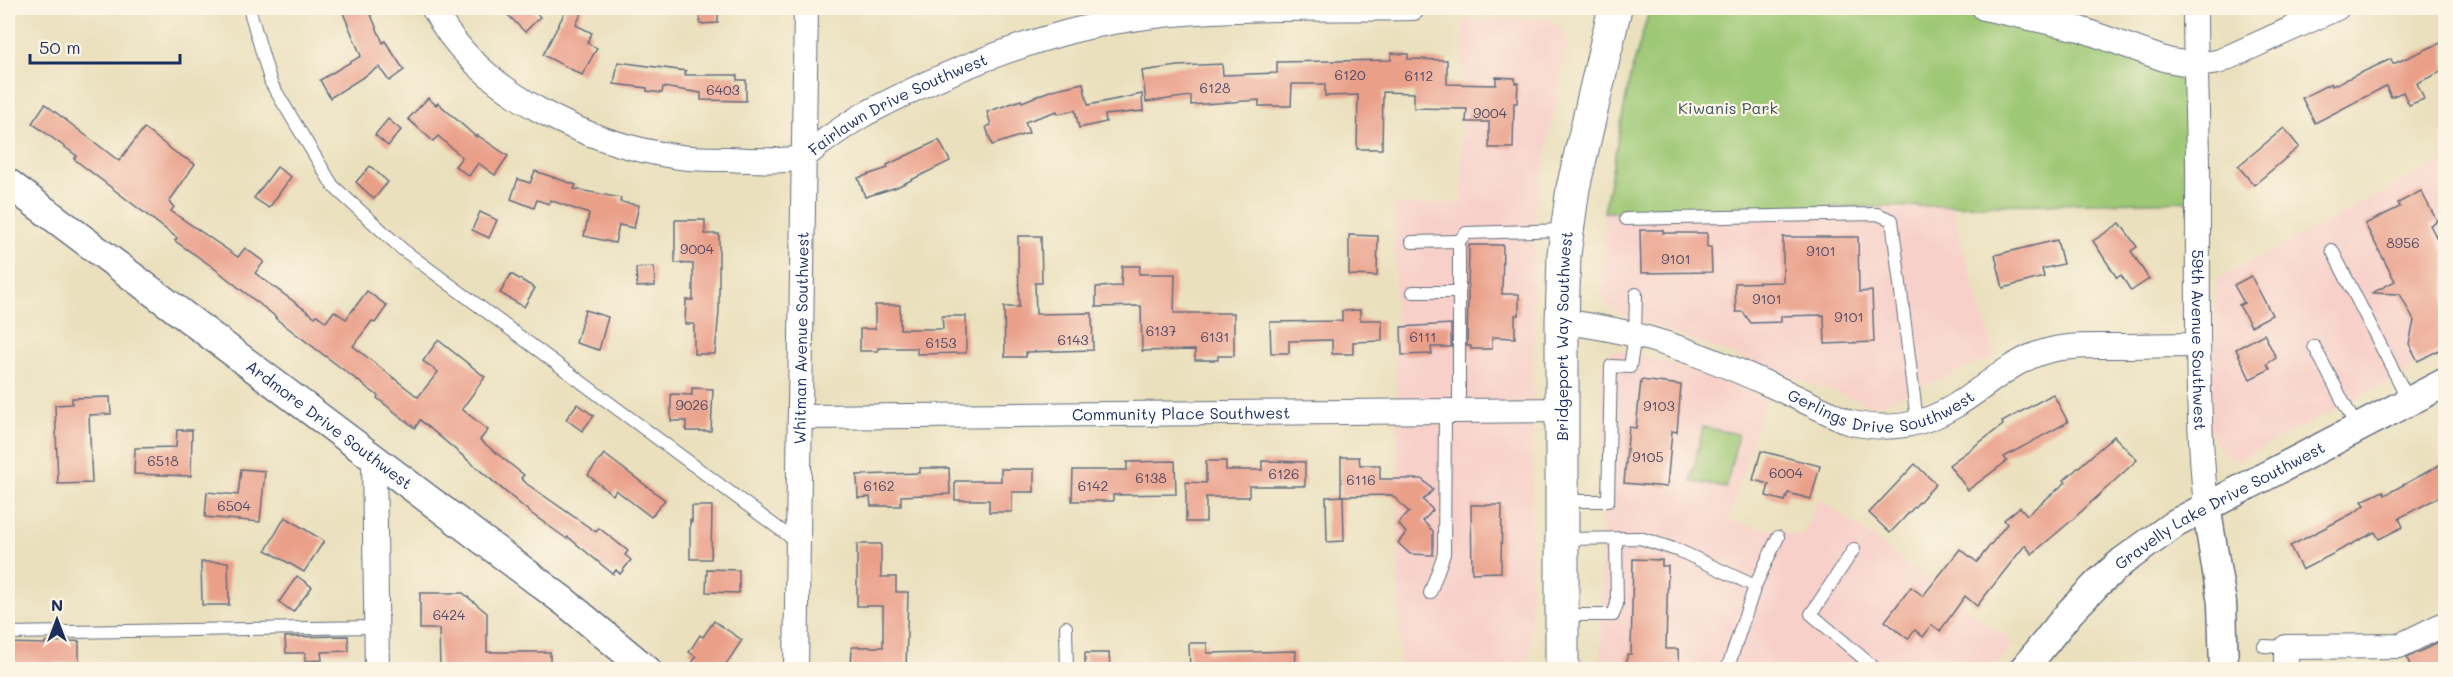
<svg xmlns="http://www.w3.org/2000/svg" width="2453" height="677" viewBox="0 0 2453 677" font-family="Mali,sans-serif">
	<style>
		.built { fill: #f7d0c9 }
		.green { fill: #9ec875; stroke: #5c7c6a; stroke-width: 1.5 }
		.building { fill: #ea9f89 }
		.lines { fill: none; stroke-linecap: round; stroke-linejoin: round }
		.service-casing { stroke: #636d7f; stroke-width: 14 }
		.minor-casing { stroke: #636d7f; stroke-width: 26 }
		.tertiary-casing { stroke: #636d7f; stroke-width: 31 }
		.primary-casing { stroke: #636d7f; stroke-width: 35 }
		.service { stroke: #fff; stroke-width: 12 }
		.minor { stroke: #fff; stroke-width: 24 }
		.tertiary { stroke: #fff; stroke-width: 28 }
		.primary { stroke: #fff; stroke-width: 33 }
		.labels { text-anchor: middle; stroke-width: 4.5; stroke-linejoin: round; paint-order: stroke }
		.number-label { font-size: 14px; fill: #4f4b69 }
		.street-label { font-size: 16px; fill: #1b2f5e; stroke: #fcf5e5 }
		.park-label { font-size: 16px; fill: #3c5564; stroke: #fcf5e5 }
	</style>
	<rect width="100%" height="100%" fill="#fcf5e5"/>
	<filter id="ink" filterUnits="userSpaceOnUse"><feTurbulence type="fractalNoise" baseFrequency=".0167" numOctaves="2"/><feDisplacementMap in="SourceGraphic" scale="12" xChannelSelector="R" yChannelSelector="G"/><feConvolveMatrix kernelMatrix="1 2 1 2 8 2 1 2 1" color-interpolation-filters="sRGB"/></filter>
	<filter id="wash" filterUnits="userSpaceOnUse"><feTurbulence type="fractalNoise" baseFrequency=".008" numOctaves="4" result="noise"/><feDisplacementMap in="SourceGraphic" scale="24" xChannelSelector="R" yChannelSelector="G"/><feGaussianBlur stdDeviation="1.35" result="paint"/><feColorMatrix in="noise" values="0 0 0 0 0 0 0 0 0 0 0 0 0 0 0 0 0 1.4 0 .05"/><feComposite in="paint" operator="in"/></filter>
	<g filter="url(#wash)">
		<rect width="100%" height="100%" fill="#eae0bd"/>
		<g class="built">
			<path d="M1550 18 1563 30 1568 42 1535 209 1530 669H1400L1394 205 1462 203V21Z"/>
			<path d="M2445 160V352L2239 460 2227 456 2216 445 2210 427 2217 279Z"/>
			<path d="M1951 206 1995 356 1879 405 1867 404 1616 312 1608 307 1602 295 1604 212Z"/>
			<path d="M1622 350 1708 375 1765 398 1728 521 1803 537 1819 498 2014 643 1992 669H1601L1602 364 1606 356 1613 351Z"/>
		</g>
		<g class="green">
			<path d="M1650 8H1984L2195 65 2199 201 1604 212 1630 77Z"/>
			<path d="M1703 427 1738 434 1726 488 1691 481Z"/>
		</g>
		<g id="blocks">
			<g class="building">
				<path d="M341 8H368L383 43 385 41 404 70 389 81 379 67 330 98 320 80 361 56Z"/>
				<path d="M501 8H531L540 17 525 32Z"/>
				<path d="M567 8H584L576 25 592 33 587 43 597 48 582 75 543 55Z"/>
				<path d="M700 8H718V23L700 24Z"/>
				<path d="M2445 41V70L2417 83 2424 99 2409 105 2403 92 2391 97 2386 86 2315 123 2302 98 2331 83 2332 86 2391 59 2393 64Z"/>
				<path d="M1391 53 1408 54V59L1447 60V84L1496 85V77L1515 78V83H1518L1517 103H1514L1513 148H1489V122H1466L1467 109 1414 108V93L1383 92 1382 149H1357L1358 95 1325 96V84H1292L1291 106H1259V100L1191 105V96L1146 102 1142 71 1178 66 1222 64 1223 75 1277 73V62L1391 60Z"/>
				<path d="M618 62 686 71 685 75H737V80H746V101L701 100V93L663 87 662 93 647 91V88L614 84Z"/>
				<path d="M1083 83 1088 105 1142 94 1143 111 1105 115 1106 122 1079 128 1075 110 1058 114 1057 111 1025 122 1029 133 992 145 986 127 991 125 987 112 1021 100 1022 102 1052 90Z"/>
				<path d="M428 98 436 105 438 103 476 137 477 135 508 156 495 175 478 163 469 176 455 166 462 157 438 136 433 141 408 119Z"/>
				<path d="M45 104 119 161 144 128 176 153 195 164 169 202 174 207 171 211 238 257 245 248 264 262 255 273 315 317 317 315 326 322 334 311 346 319 367 291 387 306 375 323 372 321 353 346 418 397 438 372 423 361 438 340 485 377 462 409 488 430 480 440 524 475 521 478 527 484 596 532 599 528 628 551 625 555 631 560 620 574 616 570 613 574 568 537 567 539 532 514 420 420 415 428 377 398 378 396 275 318 276 317 210 265 175 241 177 238 74 159 77 156 32 123Z"/>
				<path d="M388 119 401 130 388 146 375 135Z"/>
				<path d="M2284 128 2299 147 2254 185 2238 166Z"/>
				<path d="M939 140 950 161 897 187 865 197 858 178 888 168 887 165Z"/>
				<path d="M370 166 388 182 374 199 356 182Z"/>
				<path d="M277 167 291 177 269 208 254 198Z"/>
				<path d="M535 171 576 185 574 189 621 198 620 202 639 205 634 228 619 225 615 243 584 236 589 214 550 200 549 204 537 200 534 208 511 199 518 179 530 183Z"/>
				<path d="M2421 191 2437 221 2430 225 2445 254V347L2418 361 2409 344 2414 321 2400 294 2372 293 2395 281 2365 224 2400 207 2398 203Z"/>
				<path d="M480 212 497 220 489 238 472 230Z"/>
				<path d="M675 220H705V234H719V312L715 354H694V324H685L686 300H693V264L675 263Z"/>
				<path d="M2120 223 2137 247 2131 251 2149 279 2131 291 2121 275 2117 278 2093 241Z"/>
				<path d="M1640 230H1663V233H1707V247H1711L1712 272 1641 273Z"/>
				<path d="M1349 235 1378 236 1377 276 1349 275Z"/>
				<path d="M1018 236H1041L1042 283H1035L1036 314 1092 313 1093 350 1026 352V357H1005L1004 307H1019Z"/>
				<path d="M1783 237H1858L1859 292 1872 291 1874 342 1825 344 1824 315 1781 316V322L1751 323 1743 312H1736L1735 283 1783 282Z"/>
				<path d="M2057 240 2063 264 2042 269 2044 277 2003 288 1995 255Z"/>
				<path d="M1469 245H1503L1502 294H1519V315H1515V338L1492 337V349H1471V346H1467Z"/>
				<path d="M1122 266H1140L1139 274H1175L1174 313H1234V356H1218V360H1195V350L1142 351 1141 306 1096 307V287L1121 286Z"/>
				<path d="M654 267 655 286 637 287 636 268Z"/>
				<path d="M511 274 535 288 524 307 500 293Z"/>
				<path d="M2251 276 2272 315 2251 326 2239 305 2244 303 2234 285Z"/>
				<path d="M875 305H900V329H943L942 316H966V353L917 354V348H878V351H860V329H875Z"/>
				<path d="M585 310 608 317 599 350 576 343Z"/>
				<path d="M1360 310V320H1382V341L1353 342V354H1332V340L1289 341V353H1271L1270 322 1342 321V311Z"/>
				<path d="M1451 324V347H1431L1432 354 1402 355 1401 327Z"/>
				<path d="M2264 334 2276 358 2267 364 2270 369 2250 379 2236 349Z"/>
				<path d="M1641 380 1681 385 1677 432 1672 431 1667 487 1624 483 1629 427 1636 428Z"/>
				<path d="M692 388 713 389 711 431H686V421H671V394L692 395Z"/>
				<path d="M2053 394 2068 422 2004 457 2007 461 1968 490 1949 465 2003 425 2002 422Z"/>
				<path d="M110 397 111 414 89 415 92 483 58 484 55 405 72 404V398Z"/>
				<path d="M577 404 594 416 582 431 566 419Z"/>
				<path d="M177 430H192L191 476 134 474 135 448 176 447Z"/>
				<path d="M2114 436 2137 460 2071 521 2032 554 2025 545 1977 606 1965 596 1940 631 1932 625 1923 637 1915 630 1908 639 1885 621 1911 587 1923 596 1960 549 1977 562 2007 524 2004 520 2020 507 2027 515 2066 482 2064 480Z"/>
				<path d="M1761 451 1820 466 1811 499 1788 493 1785 501 1766 496 1769 484 1753 480Z"/>
				<path d="M604 454 665 500 651 517 616 490 613 495 588 475Z"/>
				<path d="M1341 457H1359L1360 465H1380V479H1422L1433 490 1423 500 1433 510 1423 521 1433 531V555L1410 554 1398 543 1406 533 1398 523 1409 512 1392 495 1341 496Z"/>
				<path d="M1175 461 1176 494 1113 495V501H1072L1073 470H1127V462Z"/>
				<path d="M1206 461H1226V470H1262V461L1305 462V486H1249V497H1206V522H1186V482L1206 483Z"/>
				<path d="M2445 462V494L2399 518 2403 527 2379 539 2375 532 2302 570 2290 546 2355 512 2365 505 2362 501 2383 491 2385 495Z"/>
				<path d="M1915 464 1936 484 1890 533 1869 513Z"/>
				<path d="M920 468H949L950 494 901 496V506H871L870 497 858 498 857 475 920 473Z"/>
				<path d="M241 469 265 471 260 522 205 517 207 492 238 495Z"/>
				<path d="M1001 469H1034V492H1012V512H989V500H955V481H1001Z"/>
				<path d="M1343 496 1344 541 1327 542 1326 497Z"/>
				<path d="M1471 505H1502L1501 572 1472 573Z"/>
				<path d="M692 506H712L711 559H690V520L692 522Z"/>
				<path d="M285 517 324 541 304 572 266 550Z"/>
				<path d="M857 544H881V577H896V592H908L906 669H851L852 647H883V606H857Z"/>
				<path d="M1633 559 1662 560V566H1668L1666 649H1678L1679 669H1627V654H1631Z"/>
				<path d="M201 562H228L229 605H202Z"/>
				<path d="M707 569 739 570V593L706 592Z"/>
				<path d="M297 576 312 587 293 612 279 602Z"/>
				<path d="M420 593H463L487 613V652H550V669H440L439 629H420Z"/>
				<path d="M714 621 742 640 723 669H701L692 663 696 657 689 652 700 635 703 637Z"/>
				<path d="M348 636 349 651 321 652 322 660 305 661V653H286L285 637Z"/>
				<path d="M2445 639V669H2412L2407 658Z"/>
				<path d="M79 641V663L8 665V643L45 644V642Z"/>
				<path d="M1189 643H1207V653L1296 651 1295 669H1190Z"/>
				<path d="M1085 653H1109L1110 669H1085Z"/>
			</g>
		</g>
	</g>
	<g filter="url(#ink)">
		<use href="#blocks" fill-opacity="0" stroke="#636d7f" stroke-width="1.5"/>
		<g class="lines">
			<g class="service-casing">
				<g id="service">
					<path d="M249 8 271 83 333 186 402 249 797 542"/>
					<path d="M1626 219 1877 214 1892 220 1917 421"/>
					<path d="M1412 242 1459 241"/>
					<path d="M2332 250 2409 401"/>
					<path d="M1413 292H1459"/>
					<path d="M2314 346 2357 428"/>
					<path d="M1459 411V241L1466 233 1566 230"/>
					<path d="M1564 501H1608L1611 366 1630 367 1635 335 1636 294"/>
					<path d="M1563 539 1640 538 1680 551 1755 586 1727 670"/>
					<path d="M1854 549 1811 614 1877 670"/>
					<path d="M1755 586 1778 537"/>
					<path d="M1430 593 1444 554 1445 411"/>
					<path d="M1563 615H1613L1617 604 1616 539"/>
					<path d="M1066 627 1067 670"/>
					<path d="M8 633 376 627"/>
					<path d="M2264 646 2286 647"/>
				</g>
			</g>
			<g class="minor-casing">
				<g id="minor">
					<path id="s1" d="M433 8C478 93 588 145 680 157 696 159 713 159 728 159 744 160 790 162 803 157 809 154 815 148 820 144 834 134 849 123 865 114 929 80 997 51 1068 32 1179 3 1299 10 1413 8"/>
					<path d="M1984 8 2080 29 2167 60 2195 65 2218 62 2337 8"/>
					<path id="s2" d="M2195 8C2195 73 2199 139 2198 204 2198 305 2196 406 2206 506"/>
					<path id="s3" d="M1562 322C1663 331 1757 378 1848 422 1884 431 1920 427 1953 407 1986 388 2013 358 2051 350 2072 345 2094 346 2115 346 2143 346 2170 345 2198 345"/>
					<path id="s4" d="M801 417 1562 410"/>
					<path d="M374 460 377 670"/>
					<path id="s5" d="M796 670 806 8"/>
					<path d="M2286 670V647L2399 646 2446 623"/>
				</g>
			</g>
			<g class="tertiary-casing">
				<g id="tertiary">
					<path id="s6" d="M8 183 565 602 647 670"/>
					<path d="M2206 506 2222 603 2224 670"/>
					<path id="s7" d="M2023 670 2070 612 2098 583 2123 561 2176 523 2446 382"/>
				</g>
			</g>
			<g class="primary-casing">
				<g id="primary">
					<path id="s8" d="M1562 670V322L1564 254 1573 188 1615 8"/>
				</g>
			</g>
			<use href="#service" class="service"/>
			<use href="#minor" class="minor"/>
			<use href="#tertiary" class="tertiary"/>
			<use href="#primary" class="primary"/>
		</g>
	</g>
	<g class="labels">
		<g class="number-label">
			<text x="1350" y="80">6120</text>
			<text x="1419" y="81">6112</text>
			<text x="1215" y="93">6128</text>
			<text x="723" y="95">6403</text>
			<text x="1490" y="118">9004</text>
			<text x="2403" y="248">8956</text>
			<text x="697" y="254">9004</text>
			<text x="1821" y="256">9101</text>
			<text x="1676" y="264">9101</text>
			<text x="1767" y="304">9101</text>
			<text x="1849" y="322">9101</text>
			<text x="1161" y="336">6137</text>
			<text x="1215" y="342">6131</text>
			<text x="1423" y="342">6111</text>
			<text x="1073" y="345">6143</text>
			<text x="941" y="348">6153</text>
			<text x="692" y="410">9026</text>
			<text x="1659" y="411">9103</text>
			<text x="1648" y="462">9105</text>
			<text x="163" y="466">6518</text>
			<text x="1786" y="478">6004</text>
			<text x="1284" y="479">6126</text>
			<text x="1151" y="483">6138</text>
			<text x="1361" y="485">6116</text>
			<text x="879" y="491">6162</text>
			<text x="1093" y="491">6142</text>
			<text x="234" y="511">6504</text>
			<text x="449" y="620">6424</text>
		</g>
		<g class="street-label">
			<text dy="6" stroke="none"><textPath href="#s1" startOffset="531">Fairlawn Drive Southwest</textPath></text>
			<text dy="6" stroke="none"><textPath href="#s8" startOffset="334">Bridgeport Way Southwest</textPath></text>
			<text dy="6" stroke="none"><textPath href="#s5" startOffset="332">Whitman Avenue Southwest</textPath></text>
			<text dy="6" stroke="none"><textPath href="#s2" startOffset="332">59th Avenue Southwest</textPath></text>
			<text dy="6" stroke="none"><textPath href="#s3" startOffset="338">Gerlings Drive Southwest</textPath></text>
			<text dy="6" stroke="none"><textPath href="#s4" startOffset="380">Community Place Southwest</textPath></text>
			<text dy="6" stroke="none"><textPath href="#s6" startOffset="402">Ardmore Drive Southwest</textPath></text>
			<text dy="6" stroke="none"><textPath href="#s7" startOffset="260">Gravelly Lake Drive Southwest</textPath></text>
		</g>
		<g class="park-label">
			<text x="1728" y="114">Kiwanis Park</text>
		</g>
	</g>
	<rect width="2453" height="677" fill="none" stroke="#fcf5e5" stroke-width="30"/>
	<g transform="translate(57 620)" stroke="#fcf5e5" stroke-width="4.5" paint-order="stroke">
	<path d="M0-4.5L10 22L0 15L-10 22Z" fill="#1b2f5e"/>
	<text y="-9" font-size="16" font-weight="bold" text-anchor="middle" fill="#1b2f5e">N</text>
	</g>
	<path d="M30 54v9h150v-9" fill="none" stroke="#1b2f5e" stroke-width="3"/>
	<text x="39" y="54" font-size="18" fill="#1b2f5e" stroke="#fcf5e5" stroke-width="4.5" paint-order="stroke">50 m</text>
</svg>
